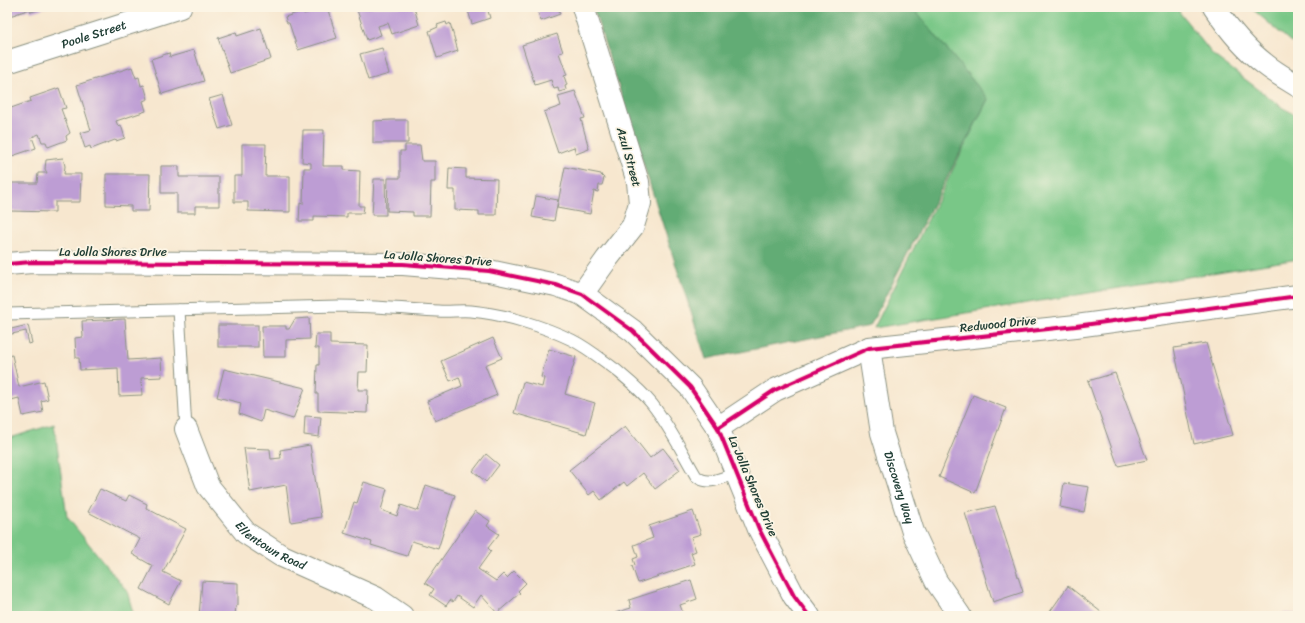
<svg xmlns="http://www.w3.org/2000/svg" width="1305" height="623" viewBox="0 0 1305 623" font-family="Sriracha,sans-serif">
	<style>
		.green { fill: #79c787; stroke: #4c825e }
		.forest { fill: #62ac74; stroke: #407454 }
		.building { fill: #bd9dd4 }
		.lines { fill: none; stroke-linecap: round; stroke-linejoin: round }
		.lane-casing { stroke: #8b9282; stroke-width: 13 }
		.street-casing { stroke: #8b9282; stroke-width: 24 }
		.secondary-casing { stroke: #8b9282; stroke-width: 24 }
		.lane { stroke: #fff; stroke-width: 11 }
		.street { stroke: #fff; stroke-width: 22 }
		.secondary { stroke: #fff; stroke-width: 22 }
		.cycleway-casing { stroke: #fcf5e5; stroke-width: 6 }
		.cycleway { stroke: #d6006c; stroke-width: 4 }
		.labels { text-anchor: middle; stroke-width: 3.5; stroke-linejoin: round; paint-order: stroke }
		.street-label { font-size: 12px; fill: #1f3d34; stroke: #fcf5e5 }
	</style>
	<rect width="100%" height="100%" fill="#fcf5e5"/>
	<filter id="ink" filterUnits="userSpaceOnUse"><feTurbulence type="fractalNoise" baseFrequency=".025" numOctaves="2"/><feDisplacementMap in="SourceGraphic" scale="8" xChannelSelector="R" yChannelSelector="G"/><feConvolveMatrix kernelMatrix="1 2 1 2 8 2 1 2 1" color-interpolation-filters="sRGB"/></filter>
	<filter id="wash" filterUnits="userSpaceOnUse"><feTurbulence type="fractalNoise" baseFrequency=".012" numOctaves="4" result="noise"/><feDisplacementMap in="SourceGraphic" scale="16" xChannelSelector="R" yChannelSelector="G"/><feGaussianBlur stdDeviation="0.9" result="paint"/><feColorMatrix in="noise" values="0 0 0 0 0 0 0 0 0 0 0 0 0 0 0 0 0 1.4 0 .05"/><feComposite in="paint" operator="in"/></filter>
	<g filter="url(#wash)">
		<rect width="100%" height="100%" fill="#f7e7cf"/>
		<g class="green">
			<path d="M912 7H1177L1180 13 1213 55 1283 108 1298 116V259L874 328 988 99Z"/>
			<path d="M1250 7H1298V48Z"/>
			<path d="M54 424 67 517 127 591 134 616H7V439Z"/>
		</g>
		<path class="forest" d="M593 7H912L988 99 870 326 706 359Z"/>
		<g id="blocks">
			<g class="building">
				<path d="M7 7H47L31 12 30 9 7 17Z"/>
				<path d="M327 7 337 38 298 50 289 23H287L285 17 303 11 304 14Z"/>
				<path d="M356 7H414L419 25 392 34 388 23 378 26 381 35 367 40Z"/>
				<path d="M467 7H487L490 18 472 24Z"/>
				<path d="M536 7H558L560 14 541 21Z"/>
				<path d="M446 22 447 25 450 23 458 51 437 58 429 31 438 27 437 25Z"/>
				<path d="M261 28 271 59 230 73 218 38 236 32 237 36Z"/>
				<path d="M557 34 563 52 559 53 567 75 564 76 567 85 565 86 566 90 559 92 558 88 554 89 551 80 535 85 522 45Z"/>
				<path d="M382 48 389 74 368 80 360 54Z"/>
				<path d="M194 50 204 81 162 94 151 59 169 53 170 57Z"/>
				<path d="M132 67 136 78 139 77 141 86 144 85 148 99 143 101 146 111 116 121 118 126 121 125 125 138 116 141 115 140 91 149 90 146 85 148 80 133 91 130 77 85Z"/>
				<path d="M59 88 66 108 61 109 70 133 66 136 67 140 48 147 46 142H42L39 134 32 137 36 148 12 156 7 144V104L9 103 11 108 31 101 30 98Z"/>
				<path d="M575 91 585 118 581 119 589 149 576 154 574 147 558 153 544 112 561 106 558 96Z"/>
				<path d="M223 95 232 125 219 129 209 99Z"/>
				<path d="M392 120H408V143H373V121Z"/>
				<path d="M303 130H324L323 166H344V170L360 171 359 206H364L363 213H347V217L314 216V221H299L300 203 303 204 304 168H311V163L302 162Z"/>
				<path d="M242 144H266L265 176H290V212L248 211V202H234V176H242Z"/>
				<path d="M405 145H420L422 161H435V182H431L430 216H413V212L387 211 388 178H400V151H405Z"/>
				<path d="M63 158 65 166 64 174H81L80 202H55V212L9 211 10 183H37L38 173H47L45 169 46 160Z"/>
				<path d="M161 166H179V177H219V206H195V213H177V193H161Z"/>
				<path d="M565 167 601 174V175L604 178 602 185H599L598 192 594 191 590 214 557 208Z"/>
				<path d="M449 168 466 169V178L497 179 496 215H479V211L455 210V190H448Z"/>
				<path d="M106 174H150L149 211H131V206L106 205Z"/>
				<path d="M374 179H385L386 215H372Z"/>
				<path d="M536 196 558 200 554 221 532 217Z"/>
				<path d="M309 318 310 339 286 340V357H263L262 326H286V329H289L295 319Z"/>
				<path d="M125 319 128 360 161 358 162 377 141 378 142 395 119 396 118 368 80 370 79 358H76L75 338 83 337 82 321Z"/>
				<path d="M28 325 32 343 29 344 26 331 7 335V330Z"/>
				<rect x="218" y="325" width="40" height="22"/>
				<path d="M316 334H330V344L368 345 367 372H359L358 390H368L367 413 318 411V394H316L317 365H319V348H315Z"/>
				<path d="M493 338 502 358 485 365 497 395 435 421 427 401 462 386 459 377 450 381 441 361Z"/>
				<path d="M1206 343 1233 435 1194 444 1174 348Z"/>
				<path d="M549 349 576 357 565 394 595 403 586 434 514 413 523 382 542 387 544 378 541 377Z"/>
				<path d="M12 355 19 387 44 381 48 399 41 401 43 412 23 416 19 398 7 401V356Z"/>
				<path d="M224 369 305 388 293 419 264 410 261 422 239 414 241 403 217 397Z"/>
				<path d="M1115 373 1147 460 1118 466 1088 381Z"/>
				<path d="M973 395 1006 408 975 493 939 477Z"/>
				<path d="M305 416 321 417 319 437 304 435Z"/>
				<path d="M625 426 650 458 663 448 680 470 655 489 643 473 627 486 624 482 601 500 594 491 589 495 569 470Z"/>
				<path d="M310 445 321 517 291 522 286 485 250 492 244 448 270 449 271 459 281 458 280 450Z"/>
				<path d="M486 454 499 465 486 482 473 471Z"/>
				<path d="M364 482 387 489 381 510 397 516 401 505 418 511 426 485 455 495 438 549 412 541 407 556 371 545 372 542 344 533 354 502 357 503Z"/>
				<path d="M1064 483 1089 487 1084 512 1060 507Z"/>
				<path d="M100 489 126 501 129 495 147 504 146 508 186 529 163 572 181 581 169 604 141 589 153 566 132 554 140 539 88 512Z"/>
				<path d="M995 506 1023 592 993 602 965 513Z"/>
				<path d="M475 511 490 521 487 526 499 534 488 548 491 551 478 569 496 581 503 574 507 578 514 571 526 583 518 591 520 593 497 613 481 595 473 607 457 596 453 602 450 600 446 606 430 595 434 589 425 583Z"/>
				<path d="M693 511 701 534 691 537 696 551 691 553 695 564 638 583 632 566 635 565 633 559 638 557 634 545 653 538 649 526Z"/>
				<path d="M691 580 697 599 680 605 684 616H616L615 613 631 608 629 600Z"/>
				<path d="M202 581 238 583V605H236L235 616H199Z"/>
				<path d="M1068 586 1106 616H1047Z"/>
				<path d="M1282 613 1298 614V616H1282Z"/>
			</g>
		</g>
	</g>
	<g filter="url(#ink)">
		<use href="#blocks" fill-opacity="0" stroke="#8b9282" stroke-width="1"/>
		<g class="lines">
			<g class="lane-casing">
				<g id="lane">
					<path d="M179 310 186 429"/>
					<path d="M7 314 338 306C372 306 405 309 438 311 449 312 460 310 471 311 504 314 543 326 572 340 588 348 601 359 615 369 628 380 641 390 652 404 670 427 682 452 696 476 708 487 723 477 736 473"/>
				</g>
			</g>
			<g class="street-casing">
				<g id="street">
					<path id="s1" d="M7 62 180 7"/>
					<path d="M582 294 607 259 633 226 640 203 638 182 583 7"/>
					<path id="s2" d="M869 348 882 433 913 532 936 581 960 616"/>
					<path d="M718 428 775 390 869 348 1076 326 1298 296"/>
					<path id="s3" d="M186 429 208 486 246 533 280 555 376 598 402 616"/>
				</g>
			</g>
			<g class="secondary-casing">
				<g id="secondary">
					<path d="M1214 7C1228 28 1246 50 1266 65 1276 73 1287 79 1298 86"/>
					<path d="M7 264 32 262 403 264 489 271 556 285 582 294 633 331 690 387 718 428 759 529 794 596 809 616"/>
				</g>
			</g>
			<use href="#lane" class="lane"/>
			<use href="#street" class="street"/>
			<use href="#secondary" class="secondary"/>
			<g class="cycleway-casing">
				<g id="cycleway">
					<path d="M7 264 32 262 403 264 489 271 556 285 582 294 633 331 690 387 718 428 759 529 794 596 809 616"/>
					<path d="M718 428 775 390 869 348 1076 326 1298 296"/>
				</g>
			</g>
			<use href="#cycleway" class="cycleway"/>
		</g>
	</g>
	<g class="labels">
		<g class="street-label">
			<text dy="4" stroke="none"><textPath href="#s1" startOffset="91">Poole Street</textPath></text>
			<text transform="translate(629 157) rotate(74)" y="4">Azul Street</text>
			<text x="113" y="256">La Jolla Shores Drive</text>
			<text transform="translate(438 258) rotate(4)" y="4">La Jolla Shores Drive</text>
			<text transform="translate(998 324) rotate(-6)" y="4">Redwood Drive</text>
			<text transform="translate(753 486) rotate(67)" y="4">La Jolla Shores Drive</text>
			<text dy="4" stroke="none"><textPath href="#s2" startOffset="143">Discovery Way</textPath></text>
			<text dy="4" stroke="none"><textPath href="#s3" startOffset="149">Ellentown Road</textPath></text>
		</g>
	</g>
	<rect width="1305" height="623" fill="none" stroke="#fcf5e5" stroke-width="24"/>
</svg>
